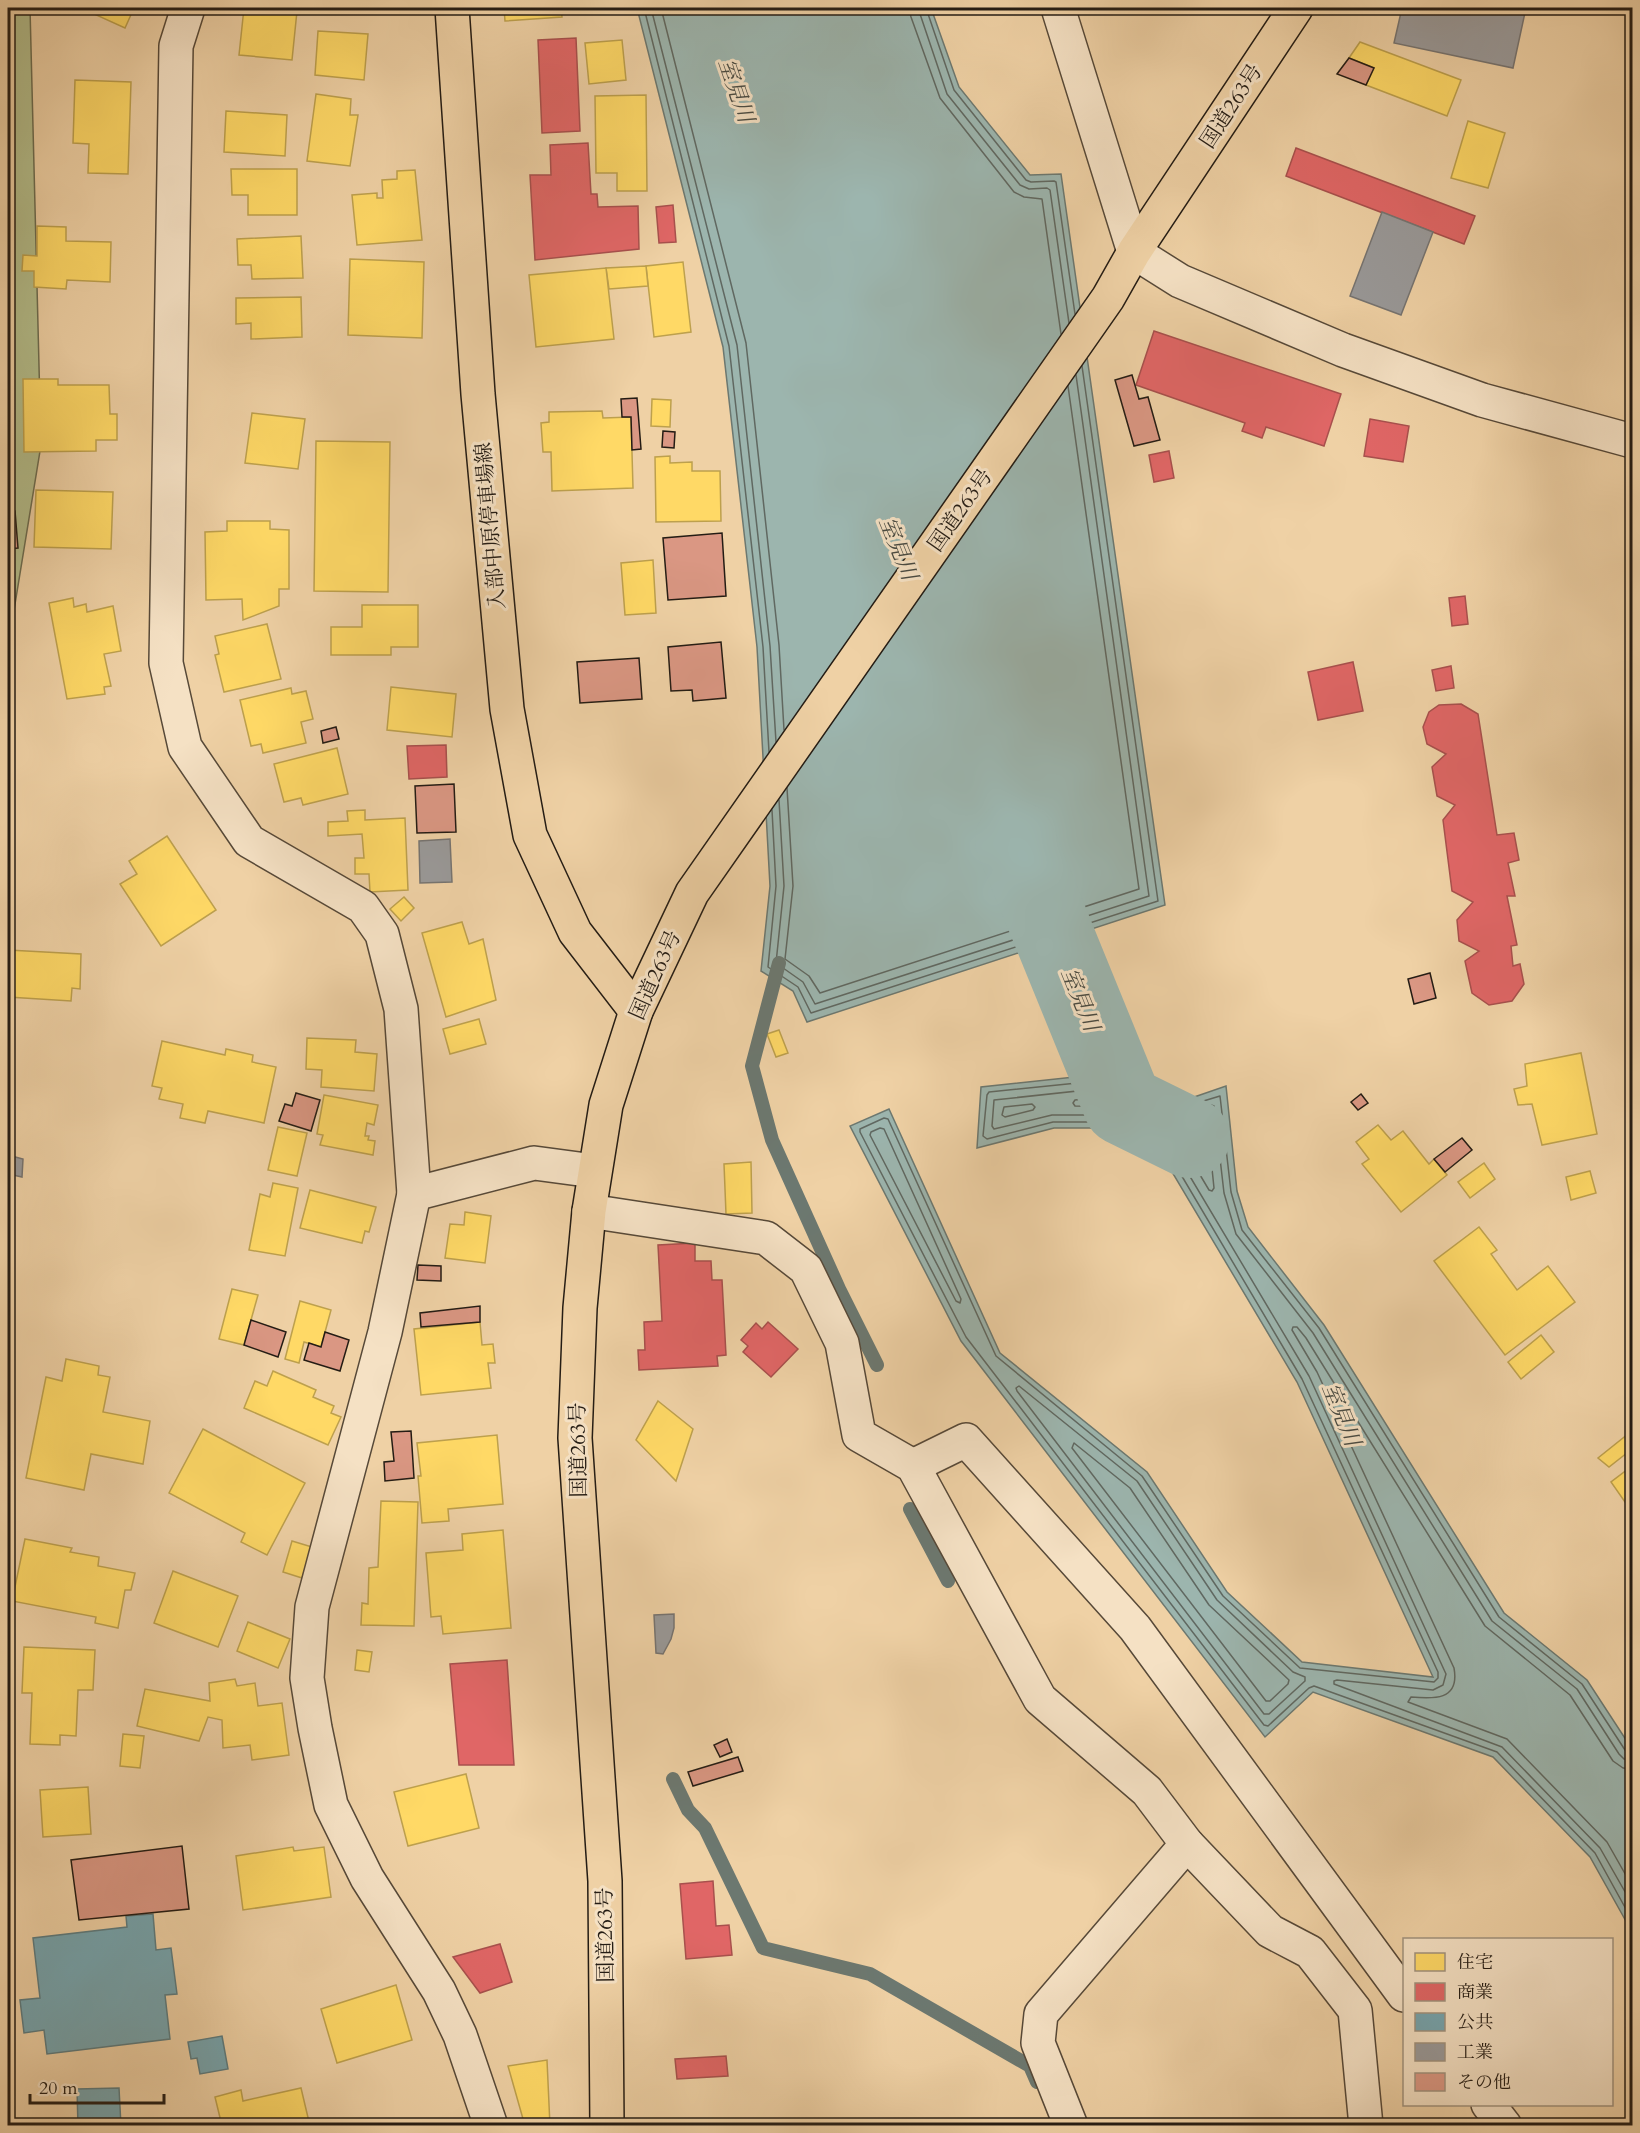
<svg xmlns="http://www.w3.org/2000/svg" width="1640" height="2133" viewBox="0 0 1640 2133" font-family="Cardo,'Noto Serif JP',serif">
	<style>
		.green { fill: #b3bd8b; stroke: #6c6c50; stroke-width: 1.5 }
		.water { fill: #9cb5ae; stroke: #6c7870; stroke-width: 1.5 }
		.homes { fill: #ffd966; stroke: #bda04d; stroke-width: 1.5 }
		.shops { fill: #e06666; stroke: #a8504d; stroke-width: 1.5 }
		.public { fill: #76a5af; stroke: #5d7c80; stroke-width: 1.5 }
		.industry { fill: #999; stroke: #767471; stroke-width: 1.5 }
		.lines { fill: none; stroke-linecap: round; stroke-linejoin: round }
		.shore { stroke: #606861; stroke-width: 1.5 }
		.stream { stroke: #6c7870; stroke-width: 14 }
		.river { stroke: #9cb5ae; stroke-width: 80 }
		.building { fill: #da9783; stroke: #241c14; stroke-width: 1.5 }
		.minor-casing { stroke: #574938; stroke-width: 36 }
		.major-casing { stroke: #241c14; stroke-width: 36 }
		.highway-casing { stroke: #241c14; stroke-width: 36 }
		.minor { stroke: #f5e1c4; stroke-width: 33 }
		.major { stroke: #efd1a5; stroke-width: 33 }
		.highway { stroke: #efd1a5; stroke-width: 33 }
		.labels { text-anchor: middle; stroke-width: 6; stroke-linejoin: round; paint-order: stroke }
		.street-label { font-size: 21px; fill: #241c14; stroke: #f5e1c4 }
		.water-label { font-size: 22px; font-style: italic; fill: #484a42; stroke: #f5e1c4 }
	</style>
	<rect width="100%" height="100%" fill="#efd1a5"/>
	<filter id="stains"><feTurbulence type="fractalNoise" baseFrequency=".00333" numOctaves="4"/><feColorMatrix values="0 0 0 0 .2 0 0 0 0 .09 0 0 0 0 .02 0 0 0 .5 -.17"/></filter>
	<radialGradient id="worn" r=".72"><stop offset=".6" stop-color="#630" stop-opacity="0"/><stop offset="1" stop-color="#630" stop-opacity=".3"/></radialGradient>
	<path class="green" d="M8 8H30L41 445 8 647Z"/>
	<g class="water">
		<path d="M637 8H931L959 87 1030 175 1061 174 1165 905 807 1022 793 991 761 971 770 886 757 647 723 347Z"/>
		<path d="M1140 1070 1168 1106 1226 1086 1237 1191 1248 1227 1324 1325 1504 1613 1587 1680 1632 1749V1932L1590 1857 1493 1757 1313 1692 1265 1737 961 1341 850 1126 889 1109 1000 1353 1147 1472 1227 1592 1302 1662 1433 1677 1297 1382 1162 1155 1126 1128H1054L977 1148 981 1087Z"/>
	</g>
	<g class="homes">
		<path d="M97 8H134L125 28 94 14Z"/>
		<path d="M244 8 297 11 292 60 239 55Z"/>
		<path d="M504 8H561L562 17 505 21Z"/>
		<path d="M318 31 368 34 364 80 315 75Z"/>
		<path d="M622 40 626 80 589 84 585 43Z"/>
		<path d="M1360 42 1461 80 1447 116 1366 85 1374 68 1349 58Z"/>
		<path d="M75 80 131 82 128 174 88 173 89 144 73 143Z"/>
		<path d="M316 94 351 99 350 115H358L350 166 307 161Z"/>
		<path d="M646 95 647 191H617V173H596L595 96Z"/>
		<path d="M226 111 287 115 285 156 224 152Z"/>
		<path d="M1468 121 1505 133 1488 188 1451 178Z"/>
		<path d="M231 169H297V215H248V195H232Z"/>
		<path d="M415 170 422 240 357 245 352 195 377 193V198H383L382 180 397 179V171Z"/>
		<path d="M37 226 66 227V241L111 242 110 282 67 280 66 289 34 287V271H22L23 255 37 256Z"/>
		<path d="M301 236 303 278 252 279 251 265H238L237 239Z"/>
		<path d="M350 259 424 262 422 338 348 335Z"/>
		<path d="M683 262 691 332 654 337 646 266Z"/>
		<path d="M646 266 648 286 609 289 606 268Z"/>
		<path d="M606 268 614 339 536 347 529 275Z"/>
		<path d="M301 297 302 337 251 339V323L236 324V298Z"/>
		<path d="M23 379H58V385H109L110 414H117V440H96V451L24 452Z"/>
		<path d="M652 399 671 400 670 427 651 426Z"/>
		<path d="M602 411 603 418 631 417 633 488 552 491 551 452H543L541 423 549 422V412Z"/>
		<path d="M252 413 305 419 298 469 245 463Z"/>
		<path d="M316 441 390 442 388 592 314 591Z"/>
		<path d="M670 456V463L692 462V471H720L721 521 656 522 655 457Z"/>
		<path d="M36 490 113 492 111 549 34 547Z"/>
		<path d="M227 521H270V529L289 530V589H279V606L243 620 242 599 206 600 205 532 227 531Z"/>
		<path d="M653 560 656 613 625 615 621 563Z"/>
		<path d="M73 598 74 607 86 604 87 612 113 606 121 651 104 654 111 686 104 687 105 694 67 699 49 603Z"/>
		<path d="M362 605H418V647H391V655H331V627H362Z"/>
		<path d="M267 624 281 679 224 692 215 655 219 654 215 636Z"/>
		<path d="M391 687 456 694 452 737 387 730Z"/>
		<path d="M291 688 292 694 306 691 313 719 301 722 306 743 263 753 261 744 251 746 240 700Z"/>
		<path d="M337 748 348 794 303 805 301 798 284 802 274 764Z"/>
		<path d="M365 810V820L405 818 408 890 370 892 369 874H355V858H364L362 834 328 836V822L348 821 347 811Z"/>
		<path d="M167 836 216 910 161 946 120 884 137 874 129 861Z"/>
		<path d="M404 897 414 908 401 921 390 909Z"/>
		<path d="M462 922 469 944 483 939 496 1000 446 1017 422 933Z"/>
		<path d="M8 950 81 954 80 989 72 988 71 1001 8 997Z"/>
		<path d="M479 1019 486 1044 450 1054 443 1029Z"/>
		<path d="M779 1030 788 1053 776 1057 767 1034Z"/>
		<path d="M307 1038 356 1040 355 1052 377 1054 374 1091 321 1087 322 1070 306 1069Z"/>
		<path d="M162 1041 225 1055 226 1049 253 1055 252 1062 276 1067 264 1123 208 1111 205 1123 180 1118 183 1104 159 1099 162 1088 152 1086Z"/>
		<path d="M1581 1053 1597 1134 1542 1145 1532 1104 1518 1105 1514 1089 1527 1086 1525 1064Z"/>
		<path d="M324 1095 378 1105 374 1125 367 1123 365 1136H369L368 1140 375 1141 373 1155 320 1145 323 1135 317 1134Z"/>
		<path d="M1378 1125 1391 1140 1403 1131 1429 1164 1434 1159 1447 1175 1401 1212 1362 1164 1369 1159 1356 1142Z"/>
		<path d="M278 1127 307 1133 297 1176 268 1170Z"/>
		<path d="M751 1162 752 1213 726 1214 724 1164Z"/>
		<path d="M1484 1163 1495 1179 1470 1198 1458 1182Z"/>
		<path d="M1590 1171 1596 1193 1571 1200 1566 1177Z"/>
		<path d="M273 1183 298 1188 285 1256 249 1250 260 1194 270 1197Z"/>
		<path d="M310 1190 376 1207 369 1232 365 1231 362 1243 300 1228Z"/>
		<path d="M465 1212 491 1216 485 1263 445 1258 450 1224 464 1225Z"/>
		<path d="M1479 1227 1497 1250 1491 1254 1517 1290 1548 1266 1575 1302 1505 1355 1434 1261Z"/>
		<path d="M232 1289 258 1295 244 1345 219 1339Z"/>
		<path d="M300 1301 331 1310 321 1347 304 1342 299 1363 285 1359Z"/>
		<path d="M480 1322 482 1345 493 1344 495 1363H488L491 1388 421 1395 414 1329Z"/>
		<path d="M1541 1335 1554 1352 1521 1379 1508 1362Z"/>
		<path d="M66 1359 99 1366 98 1375 110 1377 103 1412 150 1421 143 1464 91 1454 84 1490 26 1478 46 1377 62 1381Z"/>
		<path d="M273 1371 316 1390 313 1397 334 1406 331 1413 341 1417 328 1445 244 1408 255 1381 267 1386Z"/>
		<path d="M658 1401 693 1429 676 1481 636 1440Z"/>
		<path d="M203 1429 305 1483 267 1555 241 1542 245 1533 169 1493Z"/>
		<path d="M1628 1434 1632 1438V1449L1609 1467 1598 1458Z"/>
		<path d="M497 1435 503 1504 448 1509 449 1521 422 1523 418 1476H421L417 1443Z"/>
		<path d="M1632 1466V1512L1611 1482Z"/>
		<path d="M381 1501 418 1502 414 1626 361 1625 362 1603 368 1604 369 1568 378 1567Z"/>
		<path d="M503 1530 511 1628 443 1634 441 1616 431 1617 426 1553 463 1550 462 1534Z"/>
		<path d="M25 1539 72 1548 70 1552 99 1557 98 1566 135 1573 131 1590H125L118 1628 95 1623 96 1617 12 1601Z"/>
		<path d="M292 1541 312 1547 302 1578 283 1572Z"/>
		<path d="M173 1571 238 1596 218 1647 154 1623Z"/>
		<path d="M248 1622 290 1639 278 1668 237 1651Z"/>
		<path d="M24 1647 95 1650 93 1690H78L76 1736 60 1735V1745L30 1744 32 1693H22Z"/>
		<path d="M357 1650 372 1652 369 1672 355 1670Z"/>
		<path d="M235 1679 237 1686 255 1683 258 1706 282 1703 289 1755 252 1760 250 1745 223 1748 222 1720 208 1717 199 1741 137 1726 145 1689 210 1701 209 1683Z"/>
		<path d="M123 1734 144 1736 140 1768 120 1766Z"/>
		<path d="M466 1774 479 1828 408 1846 394 1792Z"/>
		<path d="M88 1787 91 1834 43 1837 40 1790Z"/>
		<path d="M293 1847 294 1851 324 1847 331 1897 243 1910 236 1856Z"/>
		<path d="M396 1985 412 2040 337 2063 321 2009Z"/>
		<path d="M547 2060 550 2126H525L508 2066Z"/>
		<path d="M301 2088 310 2126H237L236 2123 222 2126 215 2097 241 2090 243 2101Z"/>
	</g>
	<g class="shops">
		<path d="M576 38 580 131 542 133 538 40Z"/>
		<path d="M588 143 591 194H597L598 207 638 206 639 249 535 260 530 175H551L550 145Z"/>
		<path d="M1296 148 1475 216 1464 244 1286 176Z"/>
		<path d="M673 205 676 242 659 243 656 207Z"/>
		<path d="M1154 331 1341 394 1324 446 1266 427 1262 438 1242 431 1245 423 1136 385Z"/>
		<path d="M1370 419 1409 426 1403 462 1364 456Z"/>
		<path d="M1169 451 1174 478 1154 482 1149 455Z"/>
		<path d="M1465 596 1468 624 1452 626 1449 598Z"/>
		<path d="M1353 662 1363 711 1318 720 1308 672Z"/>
		<path d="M1451 666 1454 688 1436 691 1432 670Z"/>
		<path d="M1461 704 1478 714 1497 835 1514 833 1519 860 1508 863 1515 896H1507L1517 945 1511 946 1513 966 1520 964 1524 984 1512 1001 1489 1005 1472 993 1465 961 1479 951 1459 941 1457 920 1473 902 1452 891 1443 820 1455 805 1437 796 1432 767 1446 754 1427 744 1423 727 1429 712 1439 705Z"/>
		<path d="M446 745 447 777 409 779 407 746Z"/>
		<path d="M695 1243V1261H711L712 1280H722L726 1355 717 1356 718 1366 639 1370 638 1350H645L644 1322 662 1321 658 1245Z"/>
		<path d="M768 1322 798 1349 771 1377 743 1352 748 1346 741 1340 756 1323 762 1329Z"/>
		<path d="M507 1660 514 1765H459L450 1664Z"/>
		<path d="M713 1881 716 1926 729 1925 732 1955 686 1959 680 1884Z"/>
		<path d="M500 1944 512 1982 480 1993 453 1957Z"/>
		<path d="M726 2056 728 2076 677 2079 675 2059Z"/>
	</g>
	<g class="public">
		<path d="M153 1914 156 1950 171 1948 177 1994 165 1995 170 2039 47 2054 44 2030 24 2033 20 2000 40 1998 33 1938 127 1927 126 1916Z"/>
		<path d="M222 2036 228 2069 200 2074 197 2058 191 2059 188 2042Z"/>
		<path d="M119 2088 121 2126H78L77 2089Z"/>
	</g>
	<g class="industry">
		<path d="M1402 8H1526L1513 68 1394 43Z"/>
		<path d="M1382 212 1433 232 1401 315 1350 296Z"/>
		<path d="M450 839 452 882 420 883 419 841Z"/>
		<path d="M8 1155 23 1159 22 1177 8 1174Z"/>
		<path d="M674 1614V1628L671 1639 663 1654 656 1653 654 1615Z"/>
	</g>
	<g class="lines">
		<g class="shore">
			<path d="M644 8 729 346 763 647 769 752"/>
			<path d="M651 8 737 345 770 646 776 742"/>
			<path d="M661 8 746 343 779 645 784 730"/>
			<path d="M909 8 911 17 940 98 1014 192 1024 197 1042 199 1061 334"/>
			<path d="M918 8 947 94 1020 185 1029 189 1047 188 1050 190 1069 323"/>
			<path d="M926 8 954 90 1026 180 1031 182 1054 181 1056 182 1075 314"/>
			<path d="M787 788 793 886 785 959 809 976 820 993 1139 889 1068 386"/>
			<path d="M779 800 784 886 776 963 803 982 815 1004 1149 896 1076 375"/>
			<path d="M772 810 776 886 768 967 798 987 811 1013 1158 901 1082 366"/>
			<path d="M1129 1094 1137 1103 1136 1107 1075 1106 1073 1103 1075 1100Z"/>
			<path d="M1032 1104 1035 1107 1033 1110 1005 1117 1002 1115 1004 1107Z"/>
			<path d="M1204 1117 1207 1120 1214 1188 1212 1191 1209 1190 1181 1143 1169 1131 1171 1128Z"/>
			<path d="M880 1128 884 1129 961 1299 960 1303 956 1301 870 1135 871 1132Z"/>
			<path d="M1019 1386 1137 1481 1217 1600 1293 1672 1305 1677V1681L1269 1714H1264L1017 1391 1016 1388Z"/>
			<path d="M1074 1443 1130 1488 1209 1605 1289 1680 1288 1684 1270 1701H1266L1072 1448Z"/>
			<path d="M1632 1753 1625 1750 1582 1684 1499 1617 1319 1328 1242 1230 1231 1192 1220 1096 1167 1112 1163 1109 1136 1077 989 1092 987 1095 983 1136 987 1139 1053 1122H1126L1167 1151 1302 1379 1438 1672V1678L1434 1682 1300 1668 1223 1596 1142 1476 996 1356 888 1119 884 1118 860 1129V1132L966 1337 1264 1725 1268 1726 1309 1688 1314 1686 1497 1752 1595 1853 1632 1920"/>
			<path d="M1632 1760 1624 1759 1619 1754 1577 1689 1492 1621 1313 1333 1236 1234 1224 1193 1214 1106 1211 1105 1172 1119H1164L1157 1114 1133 1085 994 1100 992 1126 994 1129 1052 1115H1126L1134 1117 1173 1148 1309 1376 1446 1674 1443 1685 1433 1690 1337 1680 1334 1681V1684L1502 1747 1600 1848 1632 1904"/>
			<path d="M1632 1769 1623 1768 1613 1761 1570 1695 1485 1626 1306 1338 1297 1327H1293L1292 1330 1317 1372 1454 1668C1460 1701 1433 1699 1411 1697L1408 1702 1507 1739 1607 1842 1632 1886"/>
		</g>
		<g class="stream">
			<path d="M779 963 752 1066 772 1140 840 1291 877 1365"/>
			<path d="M910 1509 948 1581"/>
			<path d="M673 1779 688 1810 705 1828 763 1948 870 1974 1030 2066 1037 2082"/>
		</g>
		<path class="river" d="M1015 840 1123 1105 1190 1138"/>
	</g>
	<g class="building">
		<path d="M1349 58 1374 68 1366 85 1337 74Z"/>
		<path d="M1132 375 1139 399 1148 397 1160 440 1134 446 1115 380Z"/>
		<path d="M637 398 641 449 632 450 631 417H622L621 399Z"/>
		<path d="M663 431 675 432 674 448 662 447Z"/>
		<path d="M8 511H15L18 548 8 549Z"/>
		<path d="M722 533 726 596 668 600 663 538Z"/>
		<path d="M721 642 726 698 693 701 692 690 671 691 668 647Z"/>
		<path d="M639 658 642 699 580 703 577 662Z"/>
		<path d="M336 727 339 739 323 743 321 731Z"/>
		<path d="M454 784 456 832 417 833 415 786Z"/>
		<path d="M1430 973 1436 998 1414 1004 1408 979Z"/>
		<path d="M296 1093 320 1100 311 1131 279 1121 285 1104 292 1106Z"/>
		<path d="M1361 1094 1368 1103 1358 1110 1351 1102Z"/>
		<path d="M1462 1138 1472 1150 1445 1172 1434 1159Z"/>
		<path d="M418 1265 441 1266V1281L417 1280Z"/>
		<path d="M480 1306V1322L421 1327 420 1313Z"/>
		<path d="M251 1320 286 1332 278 1357 244 1345Z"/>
		<path d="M325 1332 349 1340 340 1371 304 1360 309 1343 321 1347Z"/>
		<path d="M411 1431 414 1478 385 1481 384 1462 394 1461 391 1432Z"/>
		<path d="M727 1739 732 1752 720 1757 714 1745Z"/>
		<path d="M738 1757 743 1771 693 1786 688 1772Z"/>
		<path d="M182 1846 189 1909 79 1920 71 1860Z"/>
	</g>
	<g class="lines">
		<g class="minor-casing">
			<g id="minor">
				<path d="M188 8 176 46 166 663 185 747 249 841 363 907 382 934 401 1009 414 1194"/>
				<path d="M1058 8 1134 252 1180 281 1343 350 1482 400 1632 441"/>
				<path d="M589 1211 766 1238 806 1269 842 1343 859 1435 913 1466 1040 1699 1147 1791 1187 1844 1270 1931 1310 1952 1355 2010 1366 2126"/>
				<path d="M913 1466 966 1440 1135 1628 1404 1995"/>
				<path d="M1488 2104 1505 2126"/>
				<path d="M491 2126 460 2035 439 1991 367 1878 331 1805 315 1728 307 1678 312 1607 385 1332 414 1194 534 1163 594 1171"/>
				<path d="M1071 2126 1038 2043 1041 2014 1187 1844"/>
			</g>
		</g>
		<g class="major-casing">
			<path id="major" d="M452 8 478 394 507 709 530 835 575 932 636 1011"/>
		</g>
		<g class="highway-casing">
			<path id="highway" d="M607 2126 605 1881 575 1438 580 1308 589 1211 606 1105 636 1011 692 893 1108 298 1134 252 1296 8"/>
		</g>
		<use href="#minor" class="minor"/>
		<use href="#major" class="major"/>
		<use href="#highway" class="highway"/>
	</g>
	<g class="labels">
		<g class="street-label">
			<text transform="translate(1231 106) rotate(-57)" y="7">国道263号</text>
			<text transform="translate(960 510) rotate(-55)" y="7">国道263号</text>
			<text transform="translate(490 526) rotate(-95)" y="7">入部中原停車場線</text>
			<text transform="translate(655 975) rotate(-66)" y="7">国道263号</text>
			<text transform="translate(578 1450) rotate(-91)" y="7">国道263号</text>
			<text transform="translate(605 1935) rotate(-91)" y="7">国道263号</text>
		</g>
		<g class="water-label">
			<text transform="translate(737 90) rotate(71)" y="8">室見川</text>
			<text transform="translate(899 548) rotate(68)" y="8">室見川</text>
			<text transform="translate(1081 999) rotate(68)" y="8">室見川</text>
			<text transform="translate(1342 1414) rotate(68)" y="8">室見川</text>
		</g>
	</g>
	<rect width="1640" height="2133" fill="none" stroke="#efd1a5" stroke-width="30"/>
	<rect x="9" y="9" width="1622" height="2115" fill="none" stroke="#241c14" stroke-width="3"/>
	<rect x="15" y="15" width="1610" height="2103" fill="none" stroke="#241c14" stroke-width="1.5"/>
	<rect x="1403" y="1938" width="210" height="168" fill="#f5e1c4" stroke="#a1927e" stroke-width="1.5"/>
	<rect x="1415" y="1953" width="30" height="18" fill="#ffd966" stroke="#a1927e" stroke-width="1.5"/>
	<text x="1457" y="1968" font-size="18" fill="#241c14">住宅</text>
	<rect x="1415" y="1983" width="30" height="18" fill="#e06666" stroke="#a1927e" stroke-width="1.5"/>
	<text x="1457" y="1998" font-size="18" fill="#241c14">商業</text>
	<rect x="1415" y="2013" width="30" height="18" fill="#76a5af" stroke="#a1927e" stroke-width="1.5"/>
	<text x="1457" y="2028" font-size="18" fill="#241c14">公共</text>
	<rect x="1415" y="2043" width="30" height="18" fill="#999999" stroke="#a1927e" stroke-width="1.5"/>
	<text x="1457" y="2058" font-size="18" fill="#241c14">工業</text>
	<rect x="1415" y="2073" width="30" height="18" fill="#da9783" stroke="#a1927e" stroke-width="1.5"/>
	<text x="1457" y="2088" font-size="18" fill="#241c14">その他</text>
	<path d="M30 2094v9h134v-9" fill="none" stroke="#241c14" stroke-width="3"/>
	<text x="39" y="2094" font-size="18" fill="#241c14" stroke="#f5e1c4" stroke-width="4.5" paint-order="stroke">20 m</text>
	<rect width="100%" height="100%" filter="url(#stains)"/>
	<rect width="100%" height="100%" fill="url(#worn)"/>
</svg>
